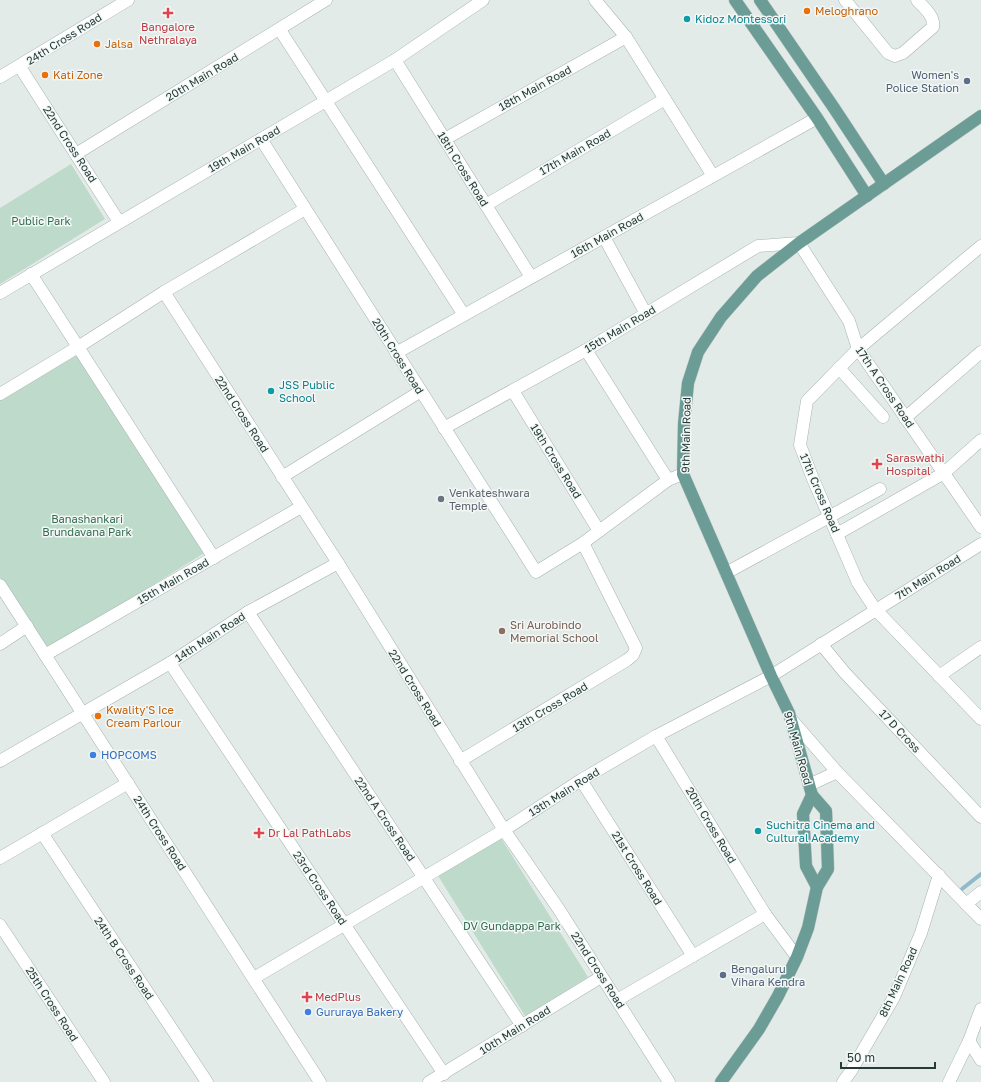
<svg xmlns="http://www.w3.org/2000/svg" width="981" height="1082" viewBox="0 0 981 1082" font-family="'Golos Text',sans-serif">
	<style>
		.green { fill: #bedaca }
		.lines { fill: none; stroke-linecap: round; stroke-linejoin: round }
		.stream { stroke: #91b9ca; stroke-width: 4 }
		.minor-casing { stroke: #a6b3b0; stroke-width: 13 }
		.major-casing { stroke: #c2c8c7; stroke-width: 13 }
		.minor { stroke: #fff; stroke-width: 12 }
		.major { stroke: #6c9c96; stroke-width: 12 }
		.food-dot { fill: #e8710a; stroke: #f3f8f6; stroke-width: 1.5 }
		.health-dot { fill: #e0444e; stroke: #f3f8f6; stroke-width: 1.5 }
		.culture-dot { fill: #0f9aa8; stroke: #f3f8f6; stroke-width: 1.5 }
		.service-dot { fill: #5c6f8a; stroke: #f3f8f6; stroke-width: 1.5 }
		.worship-dot { fill: #6b7280; stroke: #f3f8f6; stroke-width: 1.5 }
		.education-dot { fill: #8d6e63; stroke: #f3f8f6; stroke-width: 1.5 }
		.shop-dot { fill: #3f7fe0; stroke: #f3f8f6; stroke-width: 1.5 }
		.labels { text-anchor: middle; stroke-width: 3; stroke-linejoin: round; paint-order: stroke }
		.food-label { font-size: 11px; fill: #c56008; stroke: #f3f8f6; text-anchor: start }
		.culture-label { font-size: 11px; fill: #0d838f; stroke: #f3f8f6; text-anchor: start }
		.health-label { font-size: 11px; fill: #be3a42; stroke: #f3f8f6; text-anchor: start }
		.street-label { font-size: 11px; fill: #243b38; stroke: #f3f8f6 }
		.service-label { font-size: 11px; fill: #4e5e75; stroke: #f3f8f6; text-anchor: end }
		.park-label { font-size: 11px; fill: #336d52; stroke: #f3f8f6 }
		.worship-label { font-size: 11px; fill: #5b616d; stroke: #f3f8f6; text-anchor: start }
		.education-label { font-size: 11px; fill: #785e54; stroke: #f3f8f6; text-anchor: start }
		.shop-label { font-size: 11px; fill: #366cbe; stroke: #f3f8f6; text-anchor: start }
	</style>
	<rect width="100%" height="100%" fill="#e3ebe9"/>
	<g class="green">
		<path d="M71 164 105 219 0 284V208Z"/>
		<path d="M78 348 206 552 46 651 0 577V397Z"/>
		<path d="M499 835 588 977 525 1016 437 874Z"/>
	</g>
	<g class="lines">
		<path class="stream" d="M962 889 981 874"/>
		<g class="minor-casing">
			<g id="minor">
				<path d="M595 0 626 37 713 176"/>
				<path d="M845 0 888 53 895 56 903 53 933 27C935 16 923 7 917 0"/>
				<path d="M280 30 464 315"/>
				<path d="M395 60 531 277"/>
				<path d="M20 67 119 222"/>
				<path d="M0 77 128 0"/>
				<path d="M261 139 536 572 583 543 668 480 683 474"/>
				<path d="M445 139 626 37"/>
				<path d="M76 154 326 0"/>
				<path d="M486 205 665 99"/>
				<path d="M604 237 646 314"/>
				<path d="M981 246 858 349 807 401 800 445 813 479 858 583 875 609 981 719"/>
				<path d="M31 274 214 558"/>
				<path d="M164 292 338 563 504 830 558 908 669 1082"/>
				<path d="M0 293 395 60 483 0"/>
				<path d="M586 350 668 480"/>
				<path d="M396 353 817 118"/>
				<path d="M839 368 883 417"/>
				<path d="M513 391 599 531"/>
				<path d="M0 394 78 347 164 292 305 209"/>
				<path d="M905 418 981 352"/>
				<path d="M444 428 586 350 758 246 799 243 849 321 858 349 981 527"/>
				<path d="M282 477 421 391"/>
				<path d="M837 534 944 473 981 440"/>
				<path d="M726 573 880 489"/>
				<path d="M0 585 320 1082"/>
				<path d="M248 612 522 1026"/>
				<path d="M0 644 27 626"/>
				<path d="M821 644 845 673 981 817"/>
				<path d="M45 655 301 507"/>
				<path d="M170 663 444 1074"/>
				<path d="M939 676 981 647"/>
				<path d="M791 719 837 772 981 919"/>
				<path d="M656 736 765 914 797 957"/>
				<path d="M0 761 170 663 248 612 338 563"/>
				<path d="M460 761 627 660 633 655 636 648 583 543"/>
				<path d="M581 780 693 956"/>
				<path d="M809 785 837 772"/>
				<path d="M42 833 207 1082"/>
				<path d="M0 858 128 783"/>
				<path d="M966 904 981 892"/>
				<path d="M0 925 104 1082"/>
				<path d="M254 978 504 830 581 780 656 736 771 676 981 544"/>
				<path d="M617 1000 765 914"/>
				<path d="M969 1041 981 1060"/>
				<path d="M429 1082 601 977"/>
				<path d="M843 1082 851 1071 894 997 921 933 939 875"/>
				<path d="M949 1082 969 1041 981 1009"/>
			</g>
		</g>
		<g class="major-casing">
			<g id="major">
				<path d="M735 0 817 118 867 196"/>
				<path d="M760 0 834 108 884 184"/>
				<path d="M812 795 803 814 806 866 817 887"/>
				<path d="M721 1082 759 1029 778 996 797 957 808 928 817 887 828 869 826 811 812 795 789 713 771 676 683 474 684 424 688 383 698 352 721 317 757 276 799 243 981 116"/>
			</g>
		</g>
		<use href="#minor" class="minor"/>
		<use href="#major" class="major"/>
	</g>
	<g class="food-dot">
		<circle cx="807" cy="11" r="4"/>
		<circle cx="97" cy="44" r="4"/>
		<circle cx="45" cy="75" r="4"/>
		<circle cx="98" cy="716" r="4"/>
	</g>
	<g class="health-dot">
		<path d="M166 7h4v4h4v4h-4v4h-4v-4h-4v-4h4z"/>
		<path d="M875 458h4v4h4v4h-4v4h-4v-4h-4v-4h4z"/>
		<path d="M257 827h4v4h4v4h-4v4h-4v-4h-4v-4h4z"/>
		<path d="M305 991h4v4h4v4h-4v4h-4v-4h-4v-4h4z"/>
	</g>
	<g class="culture-dot">
		<circle cx="687" cy="19" r="4"/>
		<circle cx="271" cy="391" r="4"/>
		<circle cx="758" cy="831" r="4"/>
	</g>
	<g class="service-dot">
		<circle cx="967" cy="81" r="4"/>
		<circle cx="723" cy="975" r="4"/>
	</g>
	<circle class="worship-dot" cx="441" cy="499" r="4"/>
	<circle class="education-dot" cx="502" cy="631" r="4"/>
	<g class="shop-dot">
		<circle cx="93" cy="755" r="4"/>
		<circle cx="308" cy="1012" r="4"/>
	</g>
	<g class="labels">
		<g class="food-label">
			<text x="815" y="15">Meloghrano</text>
			<text x="105" y="48">Jalsa</text>
			<text x="53" y="79">Kati Zone</text>
			<text x="106" y="714">Kwality'S Ice<tspan x="106" dy="13">Cream Parlour</tspan></text>
		</g>
		<g class="culture-label">
			<text x="695" y="23">Kidoz Montessori</text>
			<text x="279" y="389">JSS Public<tspan x="279" dy="13">School</tspan></text>
			<text x="766" y="829">Suchitra Cinema and<tspan x="766" dy="13">Cultural Academy</tspan></text>
		</g>
		<g class="health-label">
			<text x="168" y="31" text-anchor="middle">Bangalore<tspan x="168" dy="13">Nethralaya</tspan></text>
			<text x="886" y="462">Saraswathi<tspan x="886" dy="13">Hospital</tspan></text>
			<text x="268" y="837">Dr Lal PathLabs</text>
			<text x="315" y="1001">MedPlus</text>
		</g>
		<g class="street-label">
			<text transform="translate(64 39) rotate(-32)" y="4">24th Cross Road</text>
			<text transform="translate(202 77) rotate(-31)" y="4">20th Main Road</text>
			<text transform="translate(535 88) rotate(-29)" y="4">18th Main Road</text>
			<text transform="translate(70 144) rotate(57)" y="4">22nd Cross Road</text>
			<text transform="translate(244 149) rotate(-30)" y="4">19th Main Road</text>
			<text transform="translate(575 152) rotate(-30)" y="4">17th Main Road</text>
			<text transform="translate(463 169) rotate(58)" y="4">18th Cross Road</text>
			<text transform="translate(607 235) rotate(-29)" y="4">16th Main Road</text>
			<text transform="translate(620 329) rotate(-31)" y="4">15th Main Road</text>
			<text transform="translate(398 356) rotate(58)" y="4">20th Cross Road</text>
			<text transform="translate(885 387) rotate(56)" y="4">17th A Cross Road</text>
			<text transform="translate(242 414) rotate(57)" y="4">22nd Cross Road</text>
			<text transform="translate(686 435) rotate(-89)" y="4">9th Main Road</text>
			<text transform="translate(556 461) rotate(58)" y="4">19th Cross Road</text>
			<text transform="translate(820 493) rotate(67)" y="4">17th Cross Road</text>
			<text transform="translate(928 577) rotate(-32)" y="4">7th Main Road</text>
			<text transform="translate(173 581) rotate(-30)" y="4">15th Main Road</text>
			<text transform="translate(210 637) rotate(-33)" y="4">14th Main Road</text>
			<text transform="translate(415 688) rotate(58)" y="4">22nd Cross Road</text>
			<text transform="translate(550 707) rotate(-31)" y="4">13th Cross Road</text>
			<text transform="translate(900 731) rotate(47)" y="4">17 D Cross</text>
			<text transform="translate(798 748) rotate(74)" y="4">9th Main Road</text>
			<text transform="translate(564 792) rotate(-32)" y="4">13th Main Road</text>
			<text transform="translate(385 819) rotate(56)" y="4">22nd A Cross Road</text>
			<text transform="translate(711 825) rotate(59)" y="4">20th Cross Road</text>
			<text transform="translate(160 833) rotate(57)" y="4">24th Cross Road</text>
			<text transform="translate(637 868) rotate(58)" y="4">21st Cross Road</text>
			<text transform="translate(320 888) rotate(56)" y="4">23rd Cross Road</text>
			<text transform="translate(124 958) rotate(56)" y="4">24th B Cross Road</text>
			<text transform="translate(598 970) rotate(57)" y="4">22nd Cross Road</text>
			<text transform="translate(898 982) rotate(-65)" y="4">8th Main Road</text>
			<text transform="translate(52 1004) rotate(57)" y="4">25th Cross Road</text>
			<text transform="translate(515 1030) rotate(-32)" y="4">10th Main Road</text>
		</g>
		<g class="service-label">
			<text x="959" y="79">Women's<tspan x="959" dy="13">Police Station</tspan></text>
			<text x="731" y="973" text-anchor="start">Bengaluru<tspan x="731" dy="13">Vihara Kendra</tspan></text>
		</g>
		<g class="park-label">
			<text x="41" y="225">Public Park</text>
			<text x="87" y="523">Banashankari<tspan x="87" dy="13">Brundavana Park</tspan></text>
			<text x="512" y="930">DV Gundappa Park</text>
		</g>
		<g class="worship-label">
			<text x="449" y="497">Venkateshwara<tspan x="449" dy="13">Temple</tspan></text>
		</g>
		<g class="education-label">
			<text x="510" y="629">Sri Aurobindo<tspan x="510" dy="13">Memorial School</tspan></text>
		</g>
		<g class="shop-label">
			<text x="101" y="759">HOPCOMS</text>
			<text x="316" y="1016">Gururaya Bakery</text>
		</g>
	</g>
	<path d="M841 1062v6h94v-6" fill="none" stroke="#243b38" stroke-width="2"/>
	<text x="847" y="1062" font-size="12" fill="#243b38" stroke="#f3f8f6" stroke-width="3" paint-order="stroke">50 m</text>
</svg>
